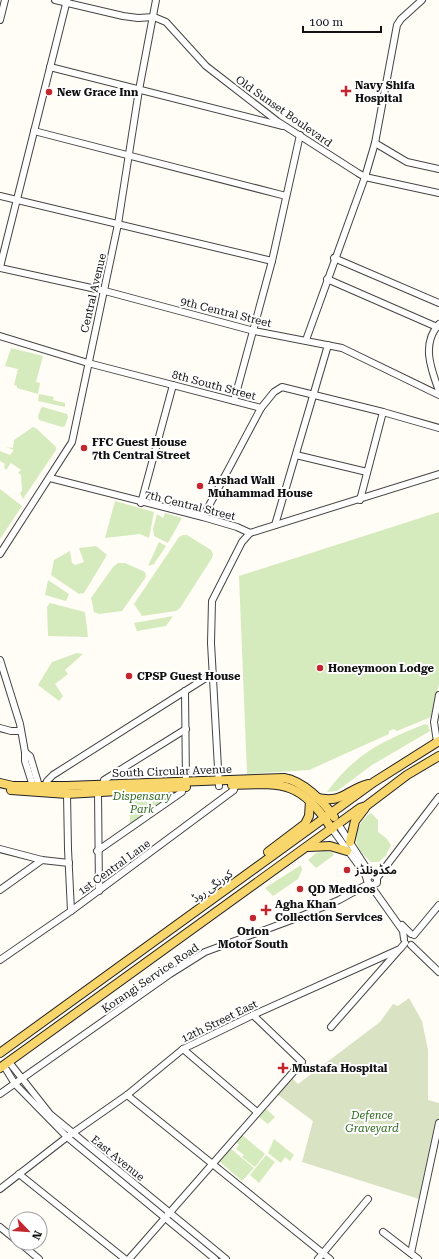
<svg xmlns="http://www.w3.org/2000/svg" width="439" height="1259" viewBox="0 0 439 1259" font-family="'Roboto Serif','Noto Sans Arabic',serif">
	<style>
		.green { fill: #d5ebbd }
		.cemetery { fill: #d9e3c4 }
		.lines { fill: none; stroke-linecap: round; stroke-linejoin: round }
		.minor-casing { stroke: #444; stroke-width: 8 }
		.major-casing { stroke: #222; stroke-width: 10 }
		.minor { stroke: #fff; stroke-width: 6 }
		.major { stroke: #f9d66b; stroke-width: 8 }
		.poi-dot { fill: #c4262e; stroke: #fff; stroke-width: 1.5 }
		.labels { text-anchor: middle; stroke-width: 4; stroke-linejoin: round; paint-order: stroke }
		.poi-label { font-size: 11px; font-weight: bold; fill: #111; stroke: #fff; text-anchor: start }
		.street-label { font-size: 11px; fill: #111; stroke: #fff }
		.park-label { font-size: 11px; font-style: italic; fill: #2f6b1f; stroke: #fff }
	</style>
	<rect width="100%" height="100%" fill="#fffdf5"/>
	<g class="green">
		<path d="M11 348 43 356 36 382 40 383 38 394 17 388V386L14 385 18 369 5 366Z"/>
		<path d="M39 394 54 397 53 400 65 403V407L38 401Z"/>
		<path d="M43 407 67 414 68 417 65 426 62 427 39 420 38 416 41 408Z"/>
		<path d="M33 427 37 429 56 447V450L23 499 20 493 22 491 21 475 18 473 21 470 11 463 6 470 4 467 5 464 0 461V447V451L10 455 14 450 6 447 13 448 14 440Z"/>
		<path d="M0 489 22 506 0 539Z"/>
		<path d="M115 501 154 512 149 538 140 534 105 538Z"/>
		<path d="M439 512V684L431 717 397 731 394 729 389 731V734L309 770 247 774 239 576Z"/>
		<path d="M165 513 182 518 168 543 154 536 153 529 157 514 163 518Z"/>
		<path d="M183 535H187L211 550 213 554 212 558 180 608 176 611 142 616 134 604 179 537Z"/>
		<path d="M159 542 166 546 154 564 148 566Z"/>
		<path d="M96 546 107 555 84 593 79 594 51 575 54 560 70 551 72 563 75 565 84 562 79 548Z"/>
		<path d="M118 563H125L145 572 146 577 122 611 99 614 94 612 91 598 113 567Z"/>
		<path d="M48 580 69 594 66 601 45 595Z"/>
		<path d="M50 603 85 612 88 637 48 636 47 607Z"/>
		<path d="M173 616 166 626 137 631 134 623Z"/>
		<path d="M77 653 83 654 65 670 68 674 55 684 63 696 59 701 38 685 52 662Z"/>
		<path d="M425 724 428 725 430 731 372 765 337 791 327 792C355 754 382 741 425 724Z"/>
		<path d="M129 791H181L130 826Z"/>
		<path d="M371 813 378 820V832L386 838 391 845 386 855 379 862H371C367 858 361 853 358 847 353 836 360 819 371 813Z"/>
		<path d="M324 851 332 852 334 855 316 868 308 860 316 853Z"/>
		<path d="M301 865 302 870 298 879 273 896 265 888Z"/>
		<path d="M266 1109 275 1117 268 1124 259 1117Z"/>
		<path d="M242 1135 265 1154 255 1167 242 1157 244 1155 236 1149 239 1145 236 1142Z"/>
		<path d="M274 1139 294 1155 290 1161 285 1157 281 1163 268 1153Z"/>
		<path d="M230 1148 254 1168 242 1181 219 1161Z"/>
		<path d="M266 1155 275 1162 259 1183 250 1175Z"/>
	</g>
	<path class="cemetery" d="M409 998 422 1021 428 1050V1100L439 1103V1123L422 1200 302 1162 313 1121 274 1092 290 1076 298 1084 380 1022 393 1004 398 1006Z"/>
	<g class="lines">
		<g class="minor-casing">
			<g id="minor">
				<path d="M55 0 123 16 138 18 154 17 166 22 206 66 277 121 358 173 365 177 439 193"/>
				<path d="M0 20 5 0"/>
				<path d="M50 67 283 126"/>
				<path d="M34 131 286 196"/>
				<path d="M375 143 407 162 439 169"/>
				<path d="M0 196 272 261"/>
				<path d="M334 258 439 303"/>
				<path d="M0 267 67 0"/>
				<path d="M0 268 105 291 254 331 342 348 439 395"/>
				<path d="M327 279 437 327"/>
				<path d="M439 324C421 344 431 369 439 391"/>
				<path d="M0 336 88 363 261 408 274 392 282 387 383 412 439 428"/>
				<path d="M306 340 365 177 375 143 397 25 401 19 422 0"/>
				<path d="M234 401 272 261 300 135"/>
				<path d="M296 455 367 472"/>
				<path d="M50 478 203 517 237 527 250 533 439 474"/>
				<path d="M360 500 383 412"/>
				<path d="M141 503 173 385"/>
				<path d="M203 517 261 408"/>
				<path d="M275 525 328 345"/>
				<path d="M0 554 72 442 118 224 139 90 156 0"/>
				<path d="M0 660 20 724 25 752V761L33 786"/>
				<path d="M185 691 186 782"/>
				<path d="M0 728 11 731H21"/>
				<path d="M437 742 434 722 439 695"/>
				<path d="M25 752 30 756 39 786"/>
				<path d="M104 785V780L186 729"/>
				<path d="M45 786 47 781 53 775 212 674"/>
				<path d="M219 786 211 643 212 601 242 542 250 533"/>
				<path d="M98 792 99 891"/>
				<path d="M67 794 68 849 71 911"/>
				<path d="M338 824 369 872 377 878V883L371 886 367 880 369 876 373 875"/>
				<path d="M332 829 365 874 367 880"/>
				<path d="M0 849 42 860 69 863"/>
				<path d="M97 851 182 792V787"/>
				<path d="M377 878 439 797"/>
				<path d="M371 886 403 931 404 939"/>
				<path d="M0 890 42 860"/>
				<path d="M402 925 411 934"/>
				<path d="M414 935 439 905"/>
				<path d="M411 945 439 972"/>
				<path d="M0 960 71 911 234 790 235 785"/>
				<path d="M331 1027 398 951"/>
				<path d="M183 1049 257 1112"/>
				<path d="M9 1062 50 1114 226 1259"/>
				<path d="M4 1066 15 1084 67 1137 215 1259"/>
				<path d="M0 1094 170 974 205 952 297 918 339 900 368 884"/>
				<path d="M127 1095 330 1259"/>
				<path d="M19 1174 125 1259"/>
				<path d="M0 1189 67 1137 127 1095 183 1049 253 1015 400 949 405 943"/>
				<path d="M0 1227 16 1240"/>
				<path d="M383 1232 418 1259"/>
				<path d="M20 1243 39 1259"/>
				<path d="M411 1253 439 1123"/>
				<path d="M129 1259 302 1062 253 1015"/>
				<path d="M318 1259 368 1199"/>
			</g>
		</g>
		<g class="major-casing">
			<g id="major">
				<path d="M0 783 13 786H67L284 778C303 781 323 801 334 817"/>
				<path d="M232 785C285 783 300 781 332 829"/>
				<path d="M11 790 67 794 186 787"/>
				<path d="M317 798C344 803 344 791 368 784"/>
				<path d="M350 842 355 821 365 808"/>
				<path d="M309 847 330 846 347 851"/>
				<path d="M268 852 305 824 309 816 310 801"/>
				<path d="M0 1053 374 782 439 741"/>
				<path d="M0 1068 360 808 366 806 407 775 439 756"/>
			</g>
		</g>
		<use href="#minor" class="minor"/>
		<use href="#major" class="major"/>
	</g>
	<g class="poi-dot">
		<path d="M344 85h4v4h4v4h-4v4h-4v-4h-4v-4h4z"/>
		<circle cx="49" cy="92" r="4"/>
		<circle cx="84" cy="448" r="4"/>
		<circle cx="200" cy="486" r="4"/>
		<circle cx="320" cy="668" r="4"/>
		<circle cx="129" cy="676" r="4"/>
		<circle cx="347" cy="870" r="4"/>
		<circle cx="300" cy="889" r="4"/>
		<path d="M264 904h4v4h4v4h-4v4h-4v-4h-4v-4h4z"/>
		<circle cx="253" cy="918" r="4"/>
		<path d="M281 1062h4v4h4v4h-4v4h-4v-4h-4v-4h4z"/>
	</g>
	<g class="labels">
		<g class="poi-label">
			<text x="355" y="89">Navy Shifa<tspan x="355" dy="13">Hospital</tspan></text>
			<text x="57" y="96">New Grace Inn</text>
			<text x="92" y="446">FFC Guest House<tspan x="92" dy="13">7th Central Street</tspan></text>
			<text x="208" y="484">Arshad Wali<tspan x="208" dy="13">Muhammad House</tspan></text>
			<text x="328" y="672">Honeymoon Lodge</text>
			<text x="137" y="680">CPSP Guest House</text>
			<text x="355" y="874">مکڈونلڈز</text>
			<text x="308" y="893">QD Medicos</text>
			<text x="275" y="908">Agha Khan<tspan x="275" dy="13">Collection Services</tspan></text>
			<text x="253" y="935" text-anchor="middle">Orion<tspan x="253" dy="13">Motor South</tspan></text>
			<text x="292" y="1072">Mustafa Hospital</text>
		</g>
		<g class="street-label">
			<text transform="translate(284 111) rotate(35)" y="4">Old Sunset Boulevard</text>
			<text transform="translate(93 293) rotate(-77)" y="4">Central Avenue</text>
			<text transform="translate(226 312) rotate(14)" y="4">9th Central Street</text>
			<text transform="translate(214 385) rotate(15)" y="4">8th South Street</text>
			<text transform="translate(190 505) rotate(14)" y="4">7th Central Street</text>
			<text transform="translate(172 771) rotate(-2)" y="4">South Circular Avenue</text>
			<text transform="translate(114 867) rotate(-36)" y="4">1st Central Lane</text>
			<text transform="translate(212 886) rotate(-36)" y="4">کورنگی روڈ</text>
			<text transform="translate(150 978) rotate(-34)" y="4">Korangi Service Road</text>
			<text transform="translate(219 1021) rotate(-26)" y="4">12th Street East</text>
			<text transform="translate(118 1158) rotate(39)" y="4">East Avenue</text>
		</g>
		<g class="park-label">
			<text x="142" y="800">Dispensary<tspan x="142" dy="13">Park</tspan></text>
			<text x="372" y="1119">Defence<tspan x="372" dy="13">Graveyard</tspan></text>
		</g>
	</g>
	<g transform="translate(28 1231) rotate(115)"><circle r="19" fill="#ffffff" stroke="#a0a0a0"/>
	<path d="M0-3L7 15L0 10L-7 15Z" fill="#c4262e"/>
	<text y="-6" font-size="11" font-weight="bold" text-anchor="middle" fill="#111111">N</text>
	</g>
	<path d="M303 26v6h78v-6" fill="none" stroke="#111111" stroke-width="2"/>
	<text x="309" y="26" font-size="12" fill="#111111" stroke="#ffffff" stroke-width="3" paint-order="stroke">100 m</text>
</svg>
